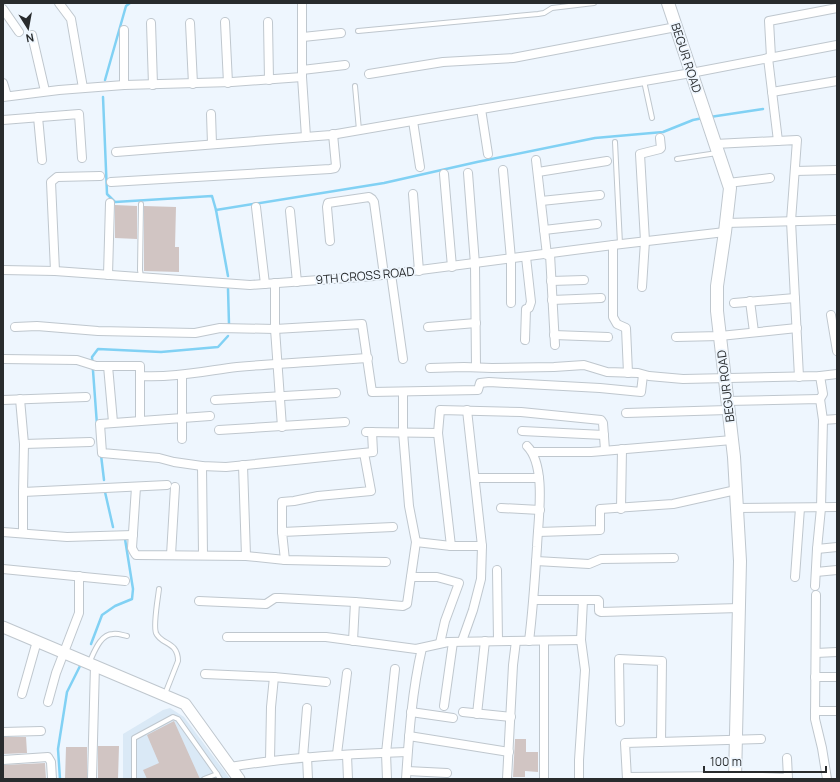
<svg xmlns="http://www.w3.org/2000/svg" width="840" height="782" viewBox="0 0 840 782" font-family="Manrope,sans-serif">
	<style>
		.built { fill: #dae9f6 }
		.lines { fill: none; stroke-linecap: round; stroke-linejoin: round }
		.stream { stroke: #81d1f4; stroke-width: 2.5 }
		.building { fill: #d1c5c3 }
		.service-casing { stroke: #bfc7ce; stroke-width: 6 }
		.minor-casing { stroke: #bfc7ce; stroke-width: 10 }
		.tertiary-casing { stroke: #bfc7ce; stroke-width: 13 }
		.secondary-casing { stroke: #bfc7ce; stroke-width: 14 }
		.service { stroke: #fff; stroke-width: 4 }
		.minor { stroke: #fff; stroke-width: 8 }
		.tertiary { stroke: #fff; stroke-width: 11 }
		.secondary { stroke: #fff; stroke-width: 12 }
		.labels { text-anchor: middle; stroke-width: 3.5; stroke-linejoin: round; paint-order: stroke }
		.street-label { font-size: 12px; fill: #282b2d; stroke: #eef6fe }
	</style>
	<rect width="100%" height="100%" fill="#eef6fe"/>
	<path class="built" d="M170 708 184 717 230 779H123V734L163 710Z"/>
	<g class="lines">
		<g class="stream">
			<path d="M105 80 126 6 130 3"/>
			<path d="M103 97 107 194 115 202 212 196 216 210 228 276"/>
			<path d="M710 117 763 109"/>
			<path d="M216 210 384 183 477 162 595 138 663 132 693 120 703 118"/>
			<path d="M228 289 229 324"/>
			<path d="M97 425 92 357 98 349 161 352 218 347 228 336"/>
			<path d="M101 455 104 480"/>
			<path d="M105 492 113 527"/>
			<path d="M91 644 102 615 115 606 132 599 133 589 125 539"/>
			<path d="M60 779 58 749 67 692 81 664"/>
		</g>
	</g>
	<g class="building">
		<path d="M115 205 137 206V239L115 238Z"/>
		<path d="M144 206 176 207 175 247H179V272L144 271Z"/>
		<path d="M174 721 200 779H147L143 770 159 763 147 735Z"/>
		<path d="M3 737H26L27 753 3 754Z"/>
		<path d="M515 739H526V752H538V772L525 771V777H513Z"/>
		<path d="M98 746H119L118 779H98Z"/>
		<path d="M66 747H87V779H65Z"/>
		<path d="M45 763 46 779H3V765Z"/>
	</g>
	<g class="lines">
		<g class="service-casing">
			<g id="service">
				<path d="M358 31 538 14 544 13 552 8 594 3"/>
				<path d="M644 81 652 118"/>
				<path d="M355 86 359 130"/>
				<path d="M615 142 620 244"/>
				<path d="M677 159 717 153"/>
				<path d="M141 204 140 270 141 277"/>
				<path d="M159 589C158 598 153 625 156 633 161 645 178 641 178 661L165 694"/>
				<path d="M89 663C94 653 100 634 113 634 117 633 122 635 127 636"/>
				<path d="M217 774 220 779"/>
				<path d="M134 779V738L173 717 178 719 217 774 204 779"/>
			</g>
		</g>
		<g class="minor-casing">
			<g id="minor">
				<path d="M59 3 71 19 83 88"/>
				<path d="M302 3V77L306 137"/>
				<path d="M3 9 19 32"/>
				<path d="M225 22 228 83"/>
				<path d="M268 22 269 80"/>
				<path d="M151 23 153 85"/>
				<path d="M190 23 193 84"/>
				<path d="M32 35 45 91"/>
				<path d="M303 37 341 33"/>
				<path d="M771 57 769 21 837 8"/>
				<path d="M768 58 778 141"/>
				<path d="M302 70 345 65"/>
				<path d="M369 74 443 62 513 58 676 27"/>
				<path d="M3 83 7 96"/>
				<path d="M124 85V30"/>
				<path d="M772 92 837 81"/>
				<path d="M3 97 59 90 124 85 232 82 302 77"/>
				<path d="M481 109 488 154"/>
				<path d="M211 114 212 144"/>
				<path d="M38 117 42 160"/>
				<path d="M3 120 79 114 82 158"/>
				<path d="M413 121 420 167"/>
				<path d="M715 144 797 140 791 221 799 377"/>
				<path d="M116 152 331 135 691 73 837 45"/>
				<path d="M536 160 547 255"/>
				<path d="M503 170 511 259V303"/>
				<path d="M795 171 837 170"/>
				<path d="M538 172 607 161"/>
				<path d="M468 173 475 264 476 367"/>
				<path d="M444 174 452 267"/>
				<path d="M111 182 330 169 335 168 336 166 333 134"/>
				<path d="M728 183 770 178"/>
				<path d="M413 194 419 271"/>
				<path d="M541 201 600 195"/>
				<path d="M256 207 265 284"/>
				<path d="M290 211 297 282"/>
				<path d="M726 223 837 220"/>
				<path d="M544 230 597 224"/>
				<path d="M330 241 327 207 328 203 369 197 372 199 374 202 384 275"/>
				<path d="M613 245V317L617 324 626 328 628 373"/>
				<path d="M550 254 555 345"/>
				<path d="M3 270 55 271 250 285 374 276 613 245 725 232"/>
				<path d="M55 271 51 182 57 177 100 176"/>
				<path d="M391 274 403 359"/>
				<path d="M108 275 110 203"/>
				<path d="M551 281 584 280"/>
				<path d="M275 283V329L282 427"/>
				<path d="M642 287 645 241 640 154 660 149 661 148 660 138"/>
				<path d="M552 300 601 298"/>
				<path d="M750 301 754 332"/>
				<path d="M734 303 795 298"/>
				<path d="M831 315 837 351"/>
				<path d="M15 327 37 326 98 331 195 333 220 328 275 329 362 324 372 392 478 390 480 383 489 382 600 388 641 392 643 375"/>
				<path d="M428 327 476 323"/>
				<path d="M554 335 608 337"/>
				<path d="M676 337 720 336 797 328"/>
				<path d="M525 340 526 309 529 308 531 302 526 257"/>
				<path d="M3 359 77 360 96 366H140V376C172 378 205 371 237 367 281 363 325 361 368 358"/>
				<path d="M108 366 113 422"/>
				<path d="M430 368 464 367 492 368 554 367 584 365 607 372 638 373 649 376 683 379 820 376 837 374"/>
				<path d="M182 375V439"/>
				<path d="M20 399 24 444 23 492 167 485"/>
				<path d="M820 399 823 394 820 376"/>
				<path d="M3 400 86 397"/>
				<path d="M215 400 336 393"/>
				<path d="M727 401 820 399 823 420 821 508 817 549 815 586"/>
				<path d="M626 413 728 410"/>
				<path d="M210 416 100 424 102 453 159 458 174 462 202 466 226 467 373 452 372 432"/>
				<path d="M823 420 837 419"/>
				<path d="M140 421V376"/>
				<path d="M219 430 345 422"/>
				<path d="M522 431 604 435"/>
				<path d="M366 432 438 433"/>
				<path d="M24 444 90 442"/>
				<path d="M527 446C547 466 538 520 537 547 535 578 533 609 529 641"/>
				<path d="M533 452H591L732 440"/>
				<path d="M243 465 246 556"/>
				<path d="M202 466 203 555"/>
				<path d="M475 478H539"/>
				<path d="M136 487 132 548 134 552 136 555 246 556 285 560 386 562"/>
				<path d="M23 492V533"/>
				<path d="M501 508 540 510"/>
				<path d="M737 508 837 507"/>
				<path d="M621 509 622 449"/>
				<path d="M3 532 67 537 133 535"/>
				<path d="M282 532V502L294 501 318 496 371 491 364 453"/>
				<path d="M538 532 600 530V509L673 504 736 490"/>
				<path d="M416 542 451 546H482"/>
				<path d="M451 546 438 433 440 410 521 412 601 420 603 423 605 450"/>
				<path d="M817 549 837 547"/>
				<path d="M171 555 175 487"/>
				<path d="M285 560 282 532 393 527"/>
				<path d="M536 561 589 564 601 559 674 558"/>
				<path d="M3 569 125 581"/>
				<path d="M497 570 498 641"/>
				<path d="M816 572 837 570"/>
				<path d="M411 577H437L459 583 445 621 440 643"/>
				<path d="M795 577 800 508"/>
				<path d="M816 595 815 719 822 748 827 779"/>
				<path d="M534 600H598L599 601V611L601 612 739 608"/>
				<path d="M199 601 266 604 275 598H280L355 602 403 606 407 604 416 542 409 506 403 432V392"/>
				<path d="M227 637H326L416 649 448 642 581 640"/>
				<path d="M353 641 355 602"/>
				<path d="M462 641 473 610 481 579 482 546 467 410"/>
				<path d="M816 653 837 652"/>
				<path d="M205 674 274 677 326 682"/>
				<path d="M815 677H837"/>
				<path d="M22 694 37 641"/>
				<path d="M48 702 56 673 79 613V576"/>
				<path d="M444 706 453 642"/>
				<path d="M815 711H837"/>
				<path d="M411 712 453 718"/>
				<path d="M463 712 511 717"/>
				<path d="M477 714 485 641"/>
				<path d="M620 722 619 659 662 661 661 742"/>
				<path d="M3 732 41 731"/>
				<path d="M409 736 509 752"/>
				<path d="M337 754 347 673"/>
				<path d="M347 755 348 779"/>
				<path d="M303 757 307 708"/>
				<path d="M307 757 308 779"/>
				<path d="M3 760 48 757 51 762 52 779"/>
				<path d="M270 760 271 707 274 677"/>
				<path d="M230 767C290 757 347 754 407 752"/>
				<path d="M407 771 447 773"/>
				<path d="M627 777 735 776 788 778 787 758"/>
				<path d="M92 779 95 665"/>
				<path d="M387 779 386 753 395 669"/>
				<path d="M406 779C409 734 412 691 422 648"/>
				<path d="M507 779 513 665 516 641"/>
				<path d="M544 779V641"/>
				<path d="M579 779V760L585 670 581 640 583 600"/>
				<path d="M627 779 625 743 761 739"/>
			</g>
		</g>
		<g class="tertiary-casing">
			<path id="tertiary" d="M3 627 185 704 239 779"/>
		</g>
		<g class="secondary-casing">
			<path id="secondary" d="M668 3 730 188 725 232 717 286V311L734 457 740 561 735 779"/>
		</g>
		<use href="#service" class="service"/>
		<use href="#minor" class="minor"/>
		<use href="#tertiary" class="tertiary"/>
		<use href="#secondary" class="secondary"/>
	</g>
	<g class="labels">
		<g class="street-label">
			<text transform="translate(686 58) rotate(72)" y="4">BEGUR ROAD</text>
			<text transform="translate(365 276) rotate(-5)" y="4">9TH CROSS ROAD</text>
			<text transform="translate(726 386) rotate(-97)" y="4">BEGUR ROAD</text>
		</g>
	</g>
	<rect width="840" height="782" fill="none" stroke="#282b2d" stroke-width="8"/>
	<g transform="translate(28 28) rotate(169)" stroke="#eef6fe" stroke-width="3" paint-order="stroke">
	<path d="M0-3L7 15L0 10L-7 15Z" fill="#282b2d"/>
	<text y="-6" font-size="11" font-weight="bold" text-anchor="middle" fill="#282b2d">N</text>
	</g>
	<path d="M704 766v6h122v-6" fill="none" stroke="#282b2d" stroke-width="2"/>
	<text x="710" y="766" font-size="12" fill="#282b2d" stroke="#eef6fe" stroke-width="3" paint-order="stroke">100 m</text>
</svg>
